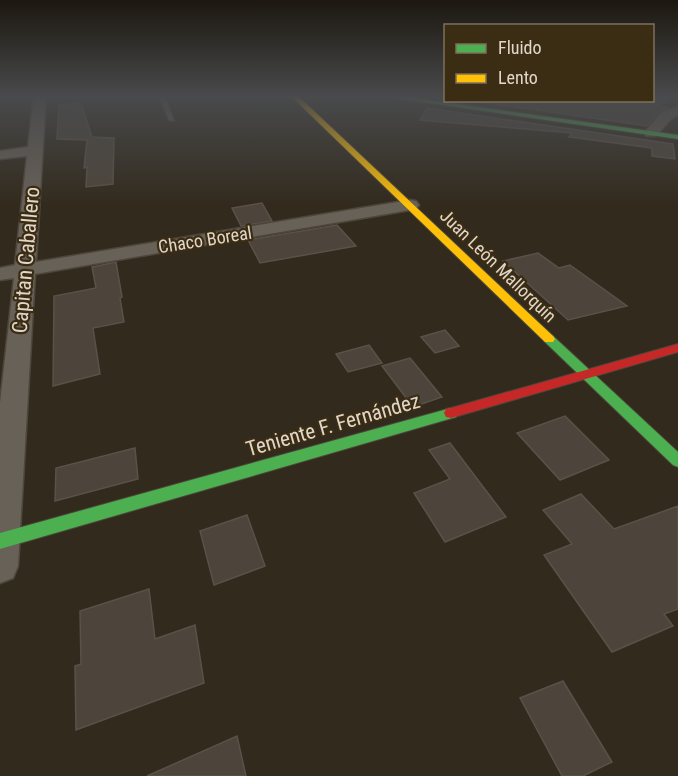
<svg xmlns="http://www.w3.org/2000/svg" width="678" height="776" viewBox="0 0 678 776" font-family="'Roboto Condensed',sans-serif">
	<style>
		.building { fill: #4d453b; stroke: #5a5148; stroke-width: 1.5 }
		.lines { fill: none; stroke-linecap: round; stroke-linejoin: round }
		.lane-casing { stroke: #4d463b; stroke-width: 2 }
		.street-casing { stroke: #4d463b; stroke-width: 3 }
		.fast-casing { stroke: #4d463b; stroke-width: 2 }
		.slow-casing { stroke: #4d463b; stroke-width: 2 }
		.jam-casing { stroke: #4d463b; stroke-width: 2 }
		.lane { fill: #686158; fill-rule: evenodd }
		.street { fill: #686158; fill-rule: evenodd }
		.fast { fill: #4caf50; fill-rule: evenodd }
		.slow { fill: #ffc107; fill-rule: evenodd }
		.jam { fill: #c62828; fill-rule: evenodd }
		.labels { text-anchor: middle; stroke-width: 4.5; stroke-linejoin: round; paint-order: stroke }
		.far-street-label { font-size: 18px; fill: #e1d7c9; stroke: #3b2c14 }
		.street-label { font-size: 21px; fill: #e1d7c9; stroke: #3b2c14 }
	</style>
	<rect width="100%" height="100%" fill="#322a1d"/>
	<g class="building">
		<path d="M652 96H667L668 101 656 105 668 108 659 112 647 126 466 100H652Z"/>
		<path d="M81 103 92 137 114 138 113 184 86 187 87 167 84 168 87 140 57 139 59 105Z"/>
		<path d="M427 108 673 144 675 159 652 156V148L569 137 572 133 420 120Z"/>
		<path d="M262 203 272 221 241 226 232 208Z"/>
		<path d="M337 225 356 246 260 263 248 240Z"/>
		<path d="M538 253 559 268 570 265 627 306 568 320 503 261Z"/>
		<path d="M116 262 122 297 120 298 124 322 93 328 100 374 53 386 54 296 96 288 92 267Z"/>
		<path d="M445 330 459 346 435 353 421 337Z"/>
		<path d="M369 345 382 363 348 372 336 354Z"/>
		<path d="M410 358 442 397 413 407 382 366Z"/>
		<path d="M565 416 609 460 560 480 517 433Z"/>
		<path d="M450 443 506 517 445 542 414 493 450 479 429 450Z"/>
		<path d="M135 448 138 479 55 501 56 468Z"/>
		<path d="M581 494 614 529 678 506V609L664 614 673 626 612 652 544 555 572 544 543 510Z"/>
		<path d="M247 515 265 566 214 585 200 531Z"/>
		<path d="M149 589 155 639 195 625 204 683 76 730 75 666 81 664 80 611Z"/>
		<path d="M563 681 612 762 583 776H562L520 698Z"/>
		<path d="M237 736 246 776H147Z"/>
	</g>
	<g class="lines">
		<g class="lane-casing">
			<path id="lane" d="M159 96H165L174 121 169 120Z"/>
		</g>
		<g class="street-casing">
			<g id="street">
				<path d="M34 96H46L36 262 410 200 416 201 419 205 416 209 410 210 35 274 18 566 13 578 0 583V403L14 278 0 280V268L15 265 27 156 0 159V151L28 147Z"/>
				<path d="M678 106V115L671 119 656 136H646L644 133 661 113Z"/>
			</g>
		</g>
		<g class="fast-casing">
			<g id="fast">
				<path d="M381 96H398L678 135V139Z"/>
				<path d="M549 335 553 336 678 452V467L673 465 545 342 543 339 545 336Z"/>
				<path d="M451 408 456 409 458 413 456 417 0 549V533Z"/>
			</g>
		</g>
		<g class="slow-casing">
			<path id="slow" d="M291 96H298L553 336 555 339 553 342H545Z"/>
		</g>
		<g class="jam-casing">
			<path id="jam" d="M678 344V352L451 418 446 417 444 413 446 409 451 408Z"/>
		</g>
		<use href="#lane" class="lane"/>
		<use href="#street" class="street"/>
		<use href="#fast" class="fast"/>
		<use href="#slow" class="slow"/>
		<use href="#jam" class="jam"/>
	</g>
	<linearGradient id="sky" x2="0" y2="1"><stop stop-color="#1c1710"/><stop offset="0.47" stop-color="#494a4c"/><stop offset="1" stop-color="#494a4c" stop-opacity="0"/></linearGradient>
	<rect width="678" height="205" fill="url(#sky)"/>
	<g class="labels">
		<g class="far-street-label">
			<text transform="translate(205 240) rotate(-9)" y="6">Chaco Boreal</text>
			<text transform="translate(498 266) rotate(44)" y="6">Juan León Mallorquín</text>
		</g>
		<g class="street-label">
			<text transform="translate(26 260) rotate(-85)" y="7">Capitan Caballero</text>
			<text transform="translate(333 425) rotate(-16)" y="7">Teniente F. Fernández</text>
		</g>
	</g>
	<rect x="444" y="24" width="210" height="78" fill="#3b2c14" stroke="#7d705c" stroke-width="1.5"/>
	<rect x="456" y="44" width="30" height="9" fill="#4caf50" stroke="#7d705c" stroke-width="1.5"/>
	<text x="498" y="54" font-size="18" fill="#e1d7c9">Fluido</text>
	<rect x="456" y="74" width="30" height="9" fill="#ffc107" stroke="#7d705c" stroke-width="1.5"/>
	<text x="498" y="84" font-size="18" fill="#e1d7c9">Lento</text>
</svg>
